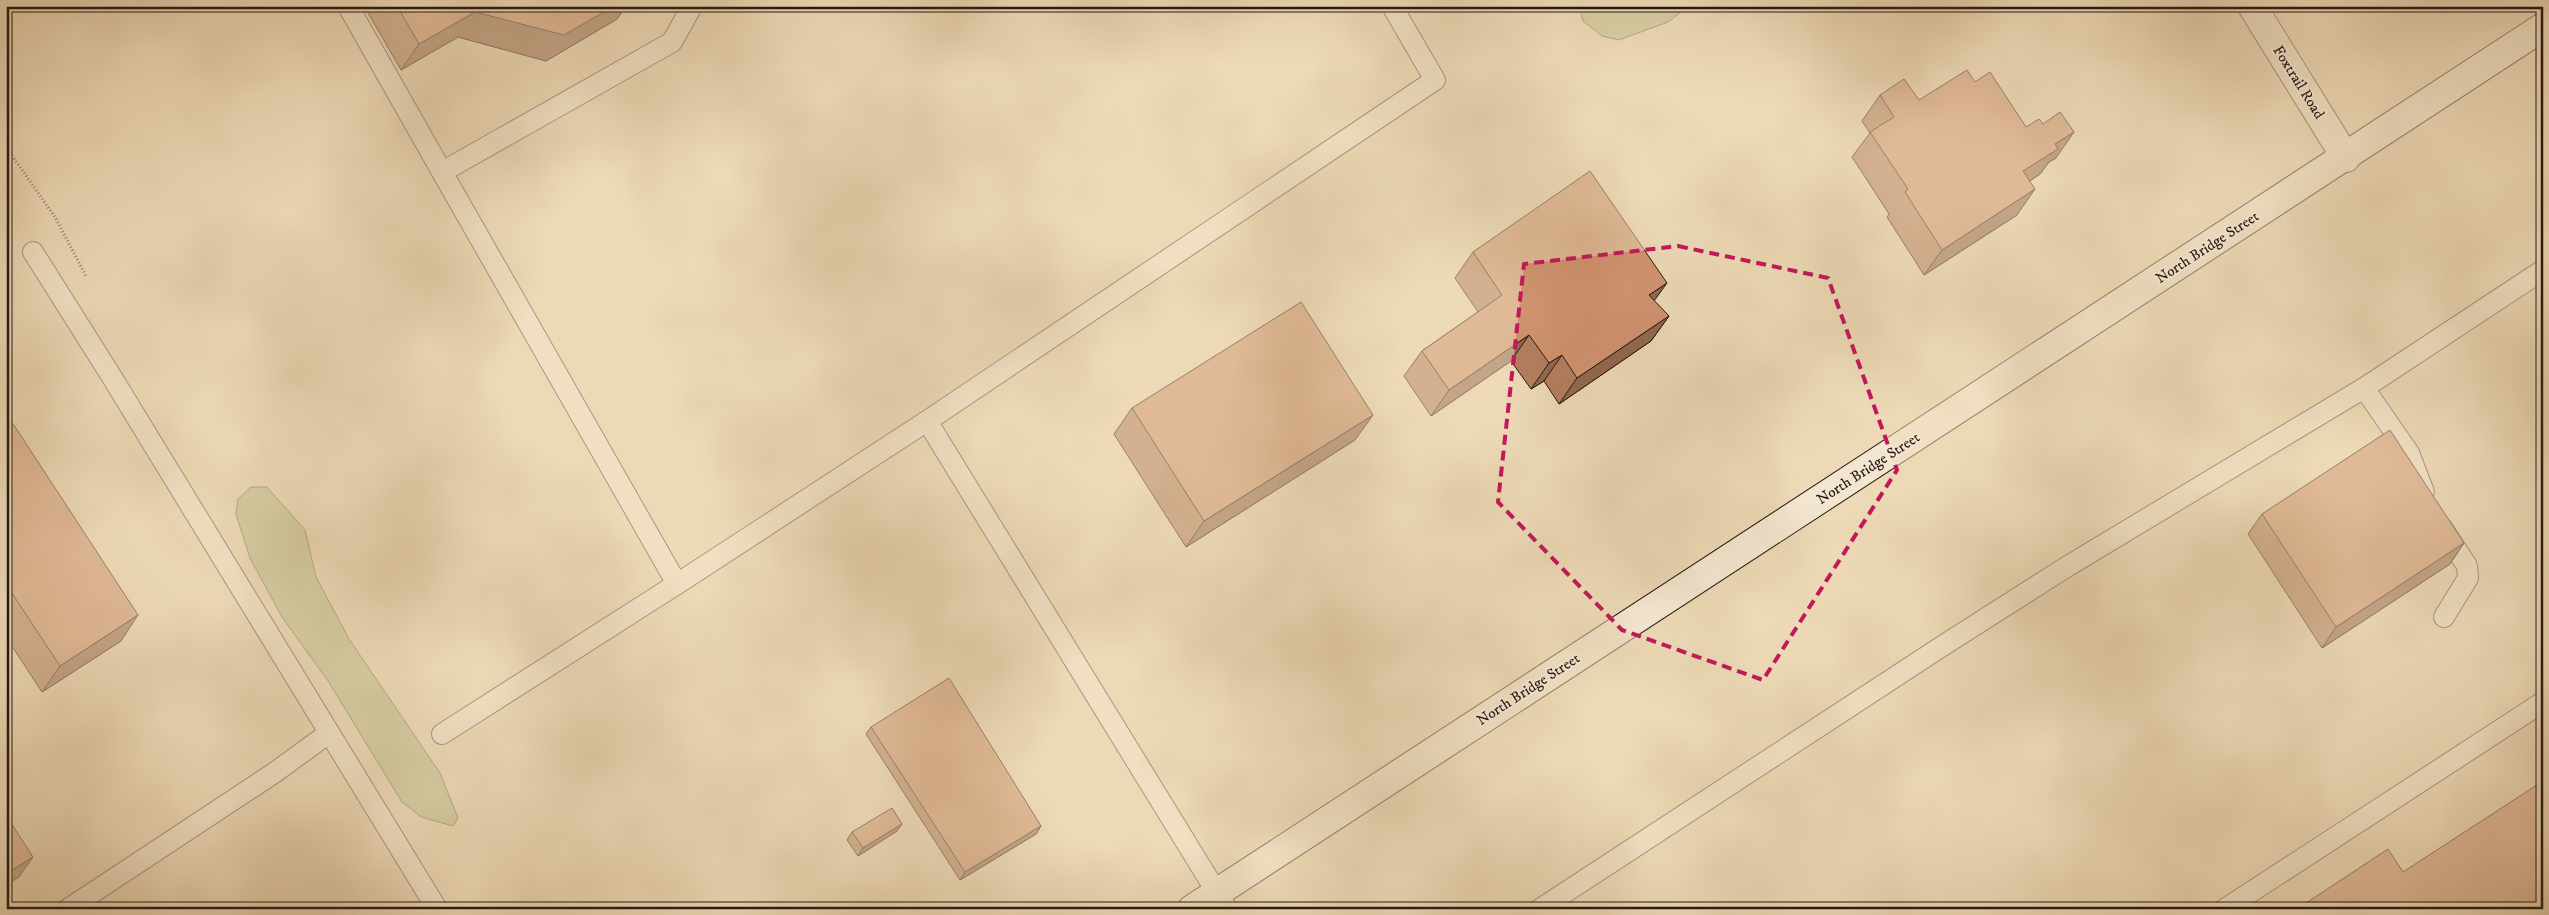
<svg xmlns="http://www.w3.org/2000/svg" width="2549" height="915" viewBox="0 0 2549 915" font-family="'IM FELL DW Pica',serif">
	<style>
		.green { fill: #bcbe8c; stroke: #716b4f }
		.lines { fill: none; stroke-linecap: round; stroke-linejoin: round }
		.lane-casing { stroke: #58483b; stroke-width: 22 }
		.street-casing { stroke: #58483b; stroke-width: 30 }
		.secondary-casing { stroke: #261812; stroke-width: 30 }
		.path { stroke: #261812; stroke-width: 3; stroke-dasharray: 1 2.5; stroke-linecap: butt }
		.lane { stroke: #f3e6d0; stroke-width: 20 }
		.street { stroke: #f3e6d0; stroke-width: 28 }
		.secondary { stroke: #f3e6d0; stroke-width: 28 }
		.wall { fill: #b37e5f; stroke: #261812 }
		.shaded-wall { fill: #92674e; stroke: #261812 }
		.building { fill: #d0936f; stroke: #261812 }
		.marked { fill: none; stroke: #c2185b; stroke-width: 4; stroke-dasharray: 10 6; stroke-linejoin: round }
		.labels { text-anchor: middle; stroke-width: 4; stroke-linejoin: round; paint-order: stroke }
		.street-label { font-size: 15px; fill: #261812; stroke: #f3e6d0 }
	</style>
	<rect width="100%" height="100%" fill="#edd9b6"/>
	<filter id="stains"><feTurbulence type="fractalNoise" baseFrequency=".004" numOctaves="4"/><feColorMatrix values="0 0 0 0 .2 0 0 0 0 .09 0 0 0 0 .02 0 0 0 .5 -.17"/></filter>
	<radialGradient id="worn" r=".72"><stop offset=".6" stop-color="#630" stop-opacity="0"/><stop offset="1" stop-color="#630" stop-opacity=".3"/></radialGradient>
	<g class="green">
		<path d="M1579 6H1689L1668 22 1619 40 1602 36 1583 21Z"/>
		<path d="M251 487H267L305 530 316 577 349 639 440 773 458 818 453 826 421 817 402 802 328 681 282 617 250 558 236 514 238 499Z"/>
	</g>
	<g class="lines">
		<g class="lane-casing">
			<g id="lane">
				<path d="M348 6 442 172"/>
				<path d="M692 6 672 42 442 172 677 584 927 421 1435 80 1392 6"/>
				<path d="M33 252 110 374 437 909"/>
				<path d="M2364 388 2409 453 2424 492"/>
				<path d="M927 421 1227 909"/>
				<path d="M2443 529 2467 566 2468 578 2444 617"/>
				<path d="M442 734 677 584"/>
				<path d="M68 909 274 773 329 733"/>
				<path d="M1540 909 1947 643 2068 566 2364 388 2543 270"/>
				<path d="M2225 909 2543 702"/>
			</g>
		</g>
		<g class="street-casing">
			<path id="street" d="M2252 6 2346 158"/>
		</g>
		<g class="secondary-casing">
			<path id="secondary" d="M1192 909 2543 27"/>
		</g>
		<path class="path" d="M6 147 55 217 86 276"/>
		<use href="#lane" class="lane"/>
		<use href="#street" class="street"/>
		<use href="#secondary" class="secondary"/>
	</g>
	<g class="wall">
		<path d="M364 6H626L617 19 546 61 458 37 401 70Z"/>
		<path d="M1975 82 2026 127 2043 124 2056 158 2049 162 2040 174 2030 181 2017 215 1924 275 1887 217 1889 214 1852 157 1870 133 1862 121 1880 95 1919 100Z"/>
		<path d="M1473 252 1654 301 1669 316 1651 341 1559 404 1544 381 1531 389 1511 361 1431 416 1404 376 1422 351 1478 312 1455 278Z"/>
		<path d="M1132 408 1355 440 1186 547 1114 434Z"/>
		<path d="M6 413 121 641 42 692 6 637Z"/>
		<path d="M2262 514 2464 543 2450 564 2322 648 2248 534Z"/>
		<path d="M871 727 1041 826 1036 834 960 880 866 734Z"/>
		<path d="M897 831 858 856 847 840 852 832Z"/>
	</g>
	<g class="shaded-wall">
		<path d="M614 6H626L617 19 546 61 458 37 401 70 419 44 475 12Z"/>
		<path d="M2074 132 2056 158 2049 162 2040 174 2005 197 2023 171 2055 144Z"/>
		<path d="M2035 189 2017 215 1924 275 1942 250Z"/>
		<path d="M1667 283 1649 308V295Z"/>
		<path d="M1669 316 1651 341 1559 404 1577 378Z"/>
		<path d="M1529 335 1511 361 1431 416 1449 390Z"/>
		<path d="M1562 355 1544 381 1531 389 1549 363Z"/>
		<path d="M1373 415 1355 440 1186 547 1204 521Z"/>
		<path d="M2464 543 2450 564 2322 648 2336 627Z"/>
		<path d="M138 615 121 641 42 692 60 666Z"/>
		<path d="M902 824 897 831 858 856 863 848Z"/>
		<path d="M1041 826 1036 834 960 880 965 872Z"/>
		<path d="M33 857 19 877 6 885V874Z"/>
	</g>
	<g class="building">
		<path d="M397 6H614L564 35 475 12 419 44Z"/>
		<path d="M1967 70 1975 82 1990 72 2026 127 2039 119 2043 124 2060 112 2074 132 2055 144 2058 149 2023 171 2035 189 1942 250 1905 192 1908 189 1870 132 1894 117 1880 95 1904 79 1919 100Z"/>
		<path d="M1590 171 1667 283 1649 295 1669 316 1577 378 1562 355 1549 363 1529 335 1449 390 1422 351 1502 295 1473 252Z"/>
		<path d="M1301 302 1373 415 1204 521 1132 408Z"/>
		<path d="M6 413 138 615 60 666 6 584Z"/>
		<path d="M2390 430 2464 543 2336 627 2262 514Z"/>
		<path d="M949 678 1041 826 965 872 871 727Z"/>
		<path d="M2543 781V909H2297L2388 849 2403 872Z"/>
		<path d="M892 808 902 824 863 848 852 832Z"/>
		<path d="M6 815 33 857 6 874Z"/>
	</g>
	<path d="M0 0H2549V915H0ZM1678 246 1828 278 1897 470 1763 680 1622 630 1498 502 1524 264Z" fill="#edd9b6" fill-opacity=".55" fill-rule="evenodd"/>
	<path class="marked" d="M1678 246 1828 278 1897 470 1763 680 1622 630 1498 502 1524 264Z"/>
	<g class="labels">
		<g class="street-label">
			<text transform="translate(2299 82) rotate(58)" y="5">Foxtrail Road</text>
			<text transform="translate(2207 247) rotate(-33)" y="5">North Bridge Street</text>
			<text transform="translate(1868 468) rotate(-33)" y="5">North Bridge Street</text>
			<text transform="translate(1528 689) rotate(-33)" y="5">North Bridge Street</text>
		</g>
	</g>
	<rect width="2549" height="915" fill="none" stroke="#edd9b6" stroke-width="25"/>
	<rect x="8" y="8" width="2534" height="900" fill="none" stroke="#261812" stroke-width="2.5"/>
	<rect x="12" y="12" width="2524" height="890" fill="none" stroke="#261812"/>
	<rect width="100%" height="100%" filter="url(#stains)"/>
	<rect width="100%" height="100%" fill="url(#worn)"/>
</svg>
